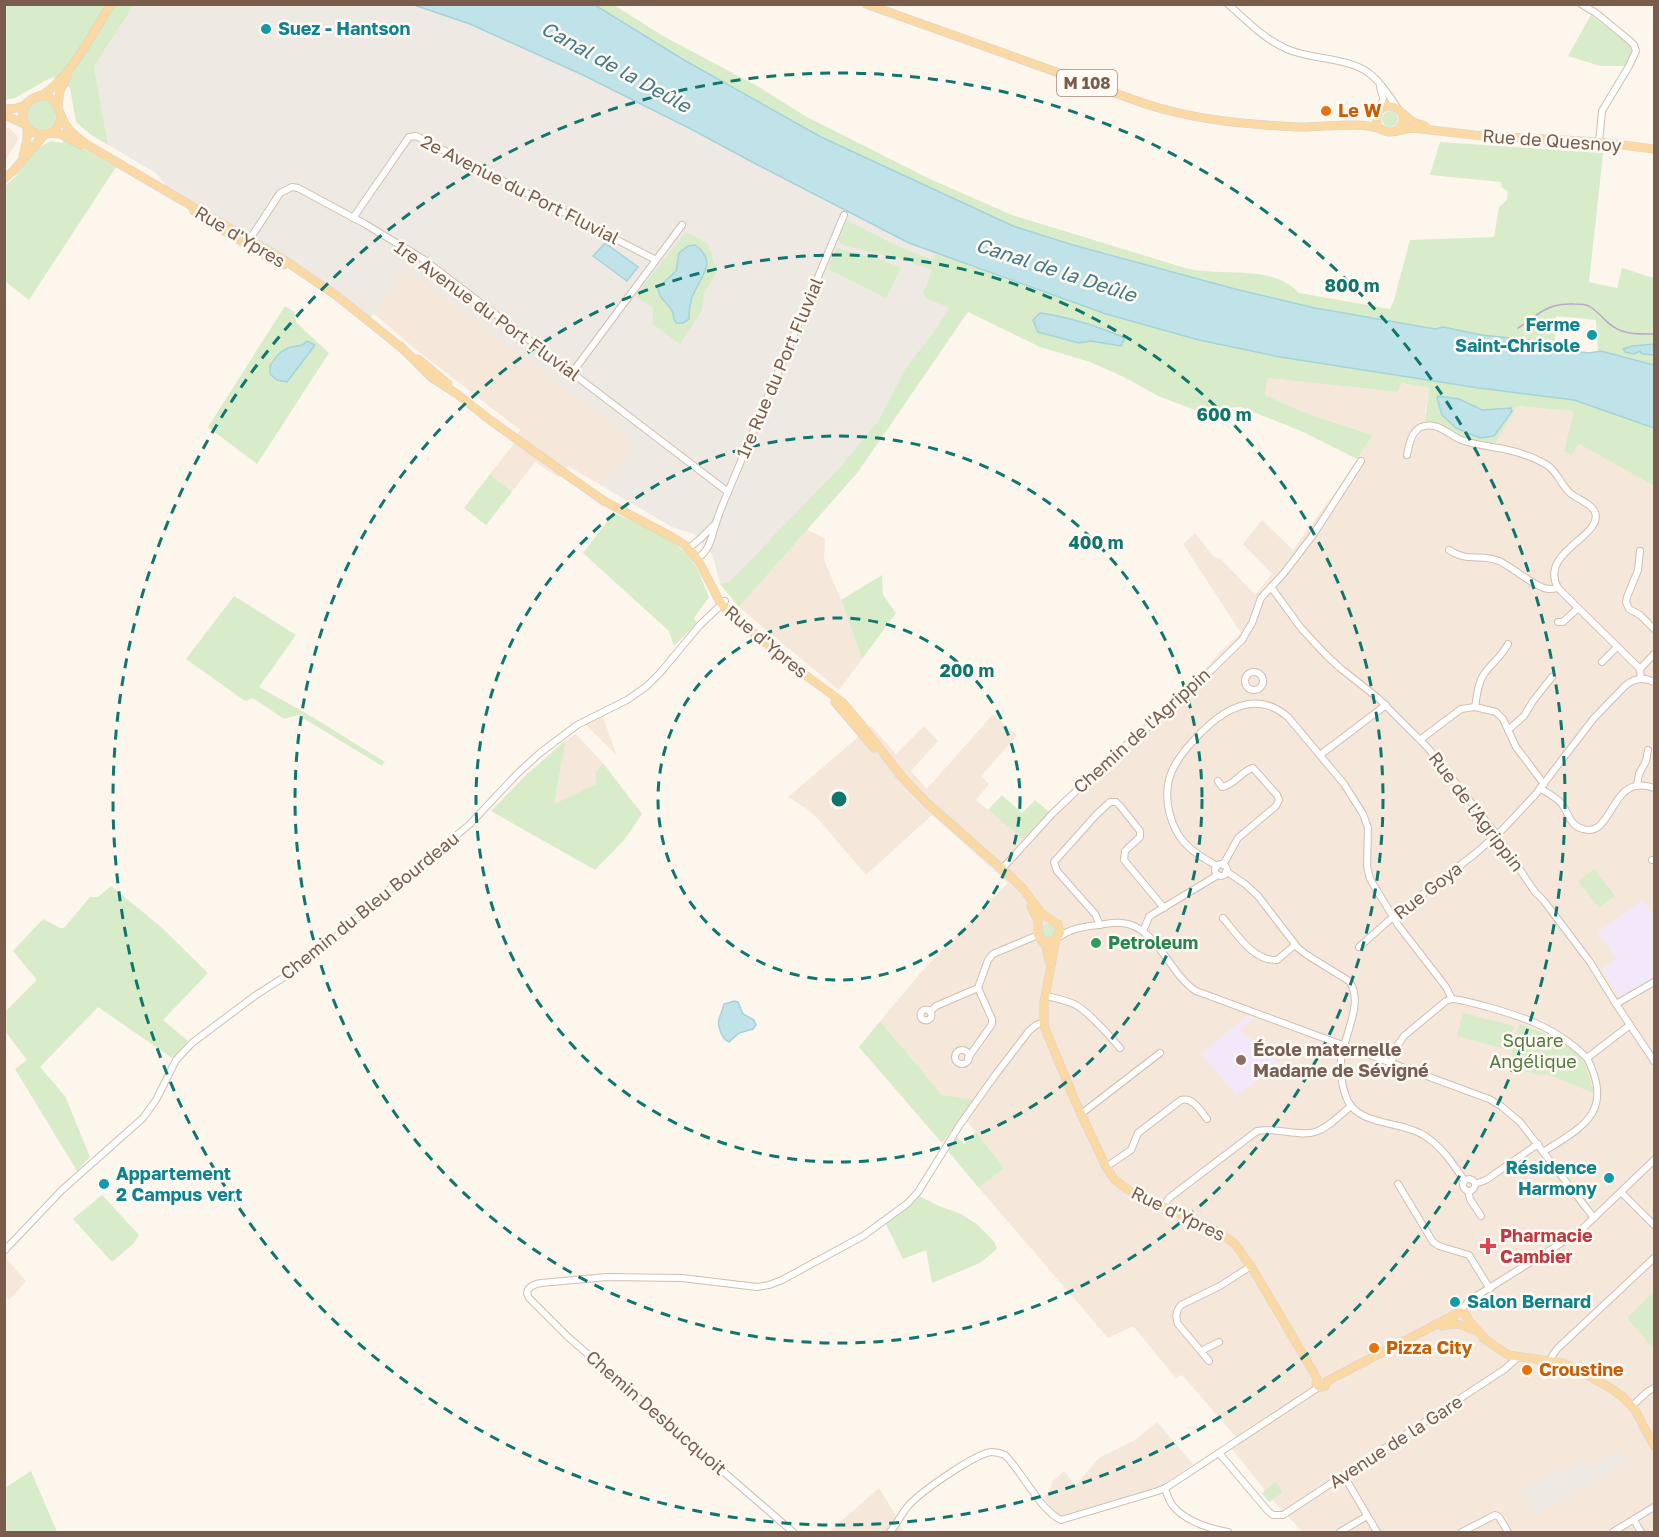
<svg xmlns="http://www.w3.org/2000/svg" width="1659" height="1537" viewBox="0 0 1659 1537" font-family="'Golos Text',sans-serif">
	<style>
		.residential { fill: #f5e8da }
		.industrial { fill: #efe9e4 }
		.education { fill: #f3e8fa }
		.green { fill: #d8ecc9; fill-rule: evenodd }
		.water { fill: #bfe3e8; stroke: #a5d3da; stroke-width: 1.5 }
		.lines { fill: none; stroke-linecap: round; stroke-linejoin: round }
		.minor-casing { stroke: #d1beb0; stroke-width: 8 }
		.major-casing { stroke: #dad1cd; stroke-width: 9 }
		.minor { stroke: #fff; stroke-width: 6 }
		.major { stroke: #fbd9a5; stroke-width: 8 }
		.tram { stroke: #b9a8c9; stroke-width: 1.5 }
		.ring { fill: none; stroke: #0f766e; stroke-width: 3; stroke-dasharray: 10 8 }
		.culture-dot { fill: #0f9aa8; stroke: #fffaf3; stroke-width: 2 }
		.food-dot { fill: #e8710a; stroke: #fffaf3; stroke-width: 2 }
		.leisure-dot { fill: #2e9e5b; stroke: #fffaf3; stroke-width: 2 }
		.education-dot { fill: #8d6e63; stroke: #fffaf3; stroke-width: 2 }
		.health-dot { fill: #e0444e; stroke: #fffaf3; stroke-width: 2 }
		.labels { text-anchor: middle; stroke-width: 5; stroke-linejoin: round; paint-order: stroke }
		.shield { fill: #fffaf3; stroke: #a28b7f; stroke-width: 1.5 }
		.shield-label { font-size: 16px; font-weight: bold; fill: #7a5c4d }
		.culture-label { font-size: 18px; font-weight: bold; fill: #0d838f; stroke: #fffaf3; text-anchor: start }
		.food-label { font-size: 18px; font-weight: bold; fill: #c56008; stroke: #fffaf3; text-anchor: start }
		.street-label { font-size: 18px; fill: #7a5c4d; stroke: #fffaf3 }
		.leisure-label { font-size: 18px; font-weight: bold; fill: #27864d; stroke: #fffaf3; text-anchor: start }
		.park-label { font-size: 18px; fill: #537a41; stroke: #fffaf3 }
		.education-label { font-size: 18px; font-weight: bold; fill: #785e54; stroke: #fffaf3; text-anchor: start }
		.health-label { font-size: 18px; font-weight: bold; fill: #be3a42; stroke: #fffaf3; text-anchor: start }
		.water-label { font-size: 20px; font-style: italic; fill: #437c86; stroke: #fffaf3 }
		.centre { fill: #0f766e; stroke: #fffaf3; stroke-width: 3 }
		.ring-label { font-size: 18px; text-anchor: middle; font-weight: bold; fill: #0f766e; stroke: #fffaf3; stroke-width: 5; stroke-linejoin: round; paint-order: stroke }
	</style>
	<rect width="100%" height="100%" fill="#fdf6ec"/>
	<g class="residential">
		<path d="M5 127 9 128 19 138 5 161Z"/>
		<path d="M407 269 635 441 602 486 568 466 559 478 535 462 512 492 490 474 512 446 520 430 419 352 373 313Z"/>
		<path d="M1267 378 1398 392 1402 383 1429 388 1425 414 1457 435 1476 441 1494 443 1517 406 1571 411 1574 412 1579 444 1654 486V1532H1303L1276 1504 1232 1449 1239 1445 1235 1436 1182 1375 1176 1378 1133 1326 1108 1338 979 1188 1004 1168 963 1116 942 1095 880 1021 925 968 1008 883 932 815 866 875 819 820 807 809 788 797 871 726 896 754 924 726 938 741 911 771 927 789 993 714 1017 735 981 776 989 784 976 800 1023 839 1184 694 1221 651 1241 633 1183 544 1195 533 1213 556 1222 560 1255 595 1272 574 1243 544 1262 520 1293 550 1338 488 1373 435 1311 415 1265 395Z"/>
		<path d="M807 530 825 538 824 560 841 600 862 659 839 690 765 629 739 607Z"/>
		<path d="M602 715 617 756 585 724Z"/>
		<path d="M576 734 603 763 595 773 596 784 554 804 566 740Z"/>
		<path d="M5 1257 26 1281 9 1300 5 1294Z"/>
		<path d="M1157 1422 1193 1464 1163 1485 1154 1489 1061 1516 1055 1515 1044 1497 1050 1490 1052 1482 1064 1471 1075 1486 1099 1458 1135 1440Z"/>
		<path d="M879 1488 895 1514 903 1531 829 1532Z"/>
	</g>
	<g class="industrial">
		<path d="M134 5H414L470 24 583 75 691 129 754 163 902 239 937 253 933 260 932 270 923 292 925 298 949 308 938 326 905 369 879 420 840 467 729 582 720 584 713 556 694 534 672 527 602 486 635 441 407 270 370 318 326 284 166 187V185L156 173 108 145 94 66Z"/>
		<path d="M1620 1450 1627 1462 1535 1516 1520 1489 1584 1459 1590 1468Z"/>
	</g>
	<g class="education">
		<path d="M1643 900 1654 917V978L1621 997 1612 987 1602 969 1616 959 1610 951 1611 949 1597 933Z"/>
		<path d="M1247 1016 1254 1018 1239 1031 1259 1043 1282 1067 1274 1070 1236 1095 1201 1054Z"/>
	</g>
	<g class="green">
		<path d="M4 5H134L94 66 108 145 91 135 76 122 70 88 52 77 15 98 5 100Z"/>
		<path d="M595 5H614L663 36 759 87 805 116 930 179 1012 215 1182 267C1189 269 1197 271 1205 271 1236 274 1276 268 1299 293L1390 309 1394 300 1410 240 1494 237 1499 207 1507 200 1508 192 1502 187 1501 182 1430 175 1440 142 1603 153 1589 282 1617 288 1622 268 1654 278V365L1601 351 1598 352 1596 320 1556 316 1555 349 1541 347 1538 341 1482 335 1443 327 1435 329 1315 308 1235 289 1073 245 1013 226 821 137 684 60Z"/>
		<path d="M1591 15 1630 45 1632 53 1625 66H1600L1568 56Z"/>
		<circle cx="41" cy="115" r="15"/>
		<circle cx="1390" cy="119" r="8"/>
		<path d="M66 139 116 167 29 300 5 281 4 187 15 177 36 149 51 141 62 143Z"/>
		<path d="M846 220 895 245 932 260 937 253 1106 314 1199 340 1280 357 1479 388 1574 400 1654 428V486L1579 444 1571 455 1564 451 1574 412 1571 411 1517 406 1495 443 1476 441 1425 423 1429 388 1402 383 1398 392 1267 378 1265 395 1311 415 1373 435 1357 459 1301 431 1241 407 1195 410 1158 396 1124 377 1090 362 1040 347 968 312 858 472 739 607 720 584 729 582 840 467 879 420 905 369 938 326 949 308 925 298 923 292 932 270 901 259 842 245 838 240ZM1062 338H1125L1121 346 1091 341 1079 343ZM1459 399 1482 410 1480 438 1456 428Z"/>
		<path d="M688 233 708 244 717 271 704 294 702 310 680 344 653 324V308L635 296 684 234ZM677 263 703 275 691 298 689 319 673 320V314L662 284C671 277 676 275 677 263Z"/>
		<path d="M836 248 885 261 901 268 886 298 828 269Z"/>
		<path d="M285 306 294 312 296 322 329 353 257 464 208 427Z"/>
		<path d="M490 474 512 492 486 525 464 508Z"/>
		<path d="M614 513C639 525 677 538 693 562 700 572 704 586 709 597L694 618 697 623 674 646 669 631 583 553Z"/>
		<path d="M882 575 883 595 896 613 862 659 841 600Z"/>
		<path d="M234 596 296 635 259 687 314 718 385 762 382 766 298 715 284 719 253 698 245 701 186 659Z"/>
		<path d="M566 740 554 804 596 784 595 773 603 763 642 814 624 840 595 870 491 811 527 774Z"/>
		<path d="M1002 795 1022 813 1035 800 1049 812 1023 839 988 810Z"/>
		<path d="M1594 869 1615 896 1599 908 1578 881Z"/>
		<path d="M111 886 161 927 208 973 163 1020 188 1041 172 1058 98 1007 40 1067 65 1096 90 1157 77 1171 15 1069 27 1060 5 1031V1012L37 980 13 951 43 919 60 928H64L90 897H98Z"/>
		<circle cx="1048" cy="931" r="7"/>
		<path d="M1463 1013 1514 1026 1508 1050 1457 1036Z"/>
		<path d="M880 1021 942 1095 974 1100 942 1143 859 1047Z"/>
		<path d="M1519 1024C1540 1032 1566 1039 1581 1058 1587 1066 1588 1076 1591 1085L1594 1087 1593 1093 1547 1074 1541 1075 1508 1067Z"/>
		<path d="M976 1132 1004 1168 979 1188 948 1151 956 1136 964 1144Z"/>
		<path d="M102 1195 139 1235 134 1243 112 1262 73 1219Z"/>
		<path d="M919 1196 939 1206 961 1214 978 1225 995 1243 997 1249 980 1263 932 1283 926 1250 903 1259 885 1222Z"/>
		<path d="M1654 1291V1349L1627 1318Z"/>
		<path d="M31 1471 57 1532H5V1488Z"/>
		<path d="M1275 1482 1283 1492 1269 1502 1262 1493Z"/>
	</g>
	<g class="water">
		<path d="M414 5H595L684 60 821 137 1013 226 1073 245 1235 289 1315 308 1435 329 1443 327 1482 335 1538 341 1542 347 1589 353 1601 351 1654 365V428L1574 400 1479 388 1280 357 1199 340 1106 314 909 243 754 163 691 129 583 75 470 24Z"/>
		<path d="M605 243 638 267 627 281 593 256Z"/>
		<path d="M695 245C718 261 702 275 693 295 690 302 689 311 689 319L683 323H676C673 318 674 314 671 309 665 301 659 298 658 288L676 271 679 253 688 246Z"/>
		<path d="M1040 313C1070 317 1097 326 1125 338L1121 346 1091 341 1079 343 1038 332 1033 320Z"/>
		<path d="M307 341 315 345 287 382 277 380 270 374V366C275 358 279 352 288 348 296 345 301 348 307 341Z"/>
		<path d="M1654 344V355L1642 354 1640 351 1634 354 1625 352 1623 349 1632 346Z"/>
		<path d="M1438 396 1459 399 1482 410 1511 408 1512 411 1494 436 1480 438 1456 428 1442 415 1437 398Z"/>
		<path d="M734 1001 738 1002 743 1014 754 1020 756 1025 753 1029 739 1033 729 1042C723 1038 726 1041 722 1035 715 1019 720 1020 724 1004Z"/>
	</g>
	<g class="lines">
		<g class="minor-casing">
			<g id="minor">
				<path d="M1228 4C1246 20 1265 40 1287 49 1298 54 1311 56 1323 58 1369 66 1373 72 1399 110"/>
				<path d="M1581 4 1596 13 1629 40 1634 45 1636 51 1629 66 1602 111 1599 142"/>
				<path d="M1380 87 1383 98 1381 109"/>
				<path d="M353 218 409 137 416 136 654 259"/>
				<path d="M250 239 280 193 292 187 298 188 365 224 423 259 728 492"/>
				<path d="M572 373 682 225"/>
				<path d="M1407 455C1409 445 1411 432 1421 427 1436 421 1447 433 1459 439 1473 445 1489 446 1504 449 1518 452 1534 457 1547 465 1557 471 1561 485 1570 493 1577 499 1592 504 1595 512 1604 537 1538 551 1558 588L1640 669"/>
				<path d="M689 548 700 539 714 525"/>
				<path d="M1449 550C1468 563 1481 553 1499 561 1514 568 1529 583 1544 588 1549 590 1553 589 1558 588"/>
				<path d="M1640 551 1638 570 1627 597 1626 602 1629 609 1640 615 1654 629"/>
				<path d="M697 559C712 548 711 536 717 520 720 511 724 501 728 492L844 215"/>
				<path d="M1271 587 1301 628 1325 654 1340 668 1378 698 1428 748 1493 830 1535 892 1544 901 1590 962 1616 1004 1654 1061"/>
				<path d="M1558 622H1563L1578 608"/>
				<path d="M1602 662 1617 647"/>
				<circle cx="1254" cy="681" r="9"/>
				<path d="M1641 679 1640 669 1654 654"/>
				<path d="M1475 707C1477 697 1477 684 1484 674 1491 664 1502 656 1508 644"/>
				<path d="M1508 730 1524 716 1533 701 1552 677"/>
				<path d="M1421 739 1461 709 1475 707 1496 712 1503 719 1516 747 1544 784"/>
				<path d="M1320 755 1386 705"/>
				<path d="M1218 781 1222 787C1235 785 1241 771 1253 768L1277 795 1279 800 1276 806 1238 838 1223 865"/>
				<path d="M1637 785 1639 774 1646 761 1648 750"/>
				<path d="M1540 788C1547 793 1554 796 1560 802 1569 811 1568 825 1583 829 1609 837 1611 790 1636 786 1642 785 1649 786 1654 788"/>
				<path d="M1652 860H1654"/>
				<circle cx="1221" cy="870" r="6"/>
				<path d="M1217 866C1205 859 1192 852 1183 841 1171 826 1165 804 1168 785 1170 768 1182 753 1193 741 1218 713 1253 687 1288 717L1344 784 1363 814 1368 828 1367 866 1370 879 1398 925 1446 987 1452 999C1464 1000 1476 1004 1488 1007 1527 1018 1558 1029 1587 1058L1630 1025"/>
				<path d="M1002 869 1052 814 1114 755 1182 699 1242 640 1252 623 1261 598 1284 573 1313 535 1361 461"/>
				<path d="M1226 871 1245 884 1258 896 1298 948 1307 955 1349 981C1365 1002 1343 1037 1341 1061 1340 1073 1342 1089 1348 1101 1360 1126 1403 1121 1425 1136 1442 1147 1453 1164 1464 1180"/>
				<path d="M1223 918C1237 934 1253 961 1277 960L1295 945"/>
				<path d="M1100 925 1095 914 1057 871 1054 862 1096 815 1110 802H1116L1121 807 1140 831V837L1125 851 1124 860 1164 908"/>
				<path d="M1143 931 1149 917 1153 914 1218 875"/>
				<path d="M1059 937C1071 928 1084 927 1098 925 1106 924 1114 922 1122 923 1157 926 1169 974 1196 991L1489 1099 1501 1106 1520 1122 1594 1218"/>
				<path d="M1359 947 1393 917 1476 853 1503 829 1535 795 1594 718 1625 686C1634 678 1644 677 1654 682"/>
				<path d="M1046 996C1055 998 1065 1000 1074 1004 1088 1011 1109 1035 1120 1048"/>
				<path d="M1616 1004 1654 982"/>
				<circle cx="926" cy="1015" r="5.5"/>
				<path d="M930 1012 936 1006 978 988 988 960 993 954 1038 935"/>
				<circle cx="962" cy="1057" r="7"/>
				<path d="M968 1058 992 1024V1019L978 988"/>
				<path d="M1391 1063 1397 1046 1404 1036 1446 1001 1452 999"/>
				<path d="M1081 1114 1160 1053"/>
				<path d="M1543 1152C1585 1126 1614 1111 1587 1058"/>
				<path d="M1106 1167 1131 1150 1138 1133 1181 1100C1193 1097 1200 1110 1207 1119"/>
				<circle cx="1469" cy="1185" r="6"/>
				<path d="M1398 1184 1433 1242 1439 1246 1469 1255 1490 1289"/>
				<path d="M1475 1184 1486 1180 1538 1144"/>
				<path d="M1468 1191 1470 1199 1481 1216"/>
				<path d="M1621 1192 1654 1225"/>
				<path d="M1164 1206 1169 1198 1257 1131C1275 1127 1300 1137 1315 1132 1328 1128 1340 1115 1351 1106"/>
				<path d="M4 1251 62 1190 143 1118 156 1100 176 1060 192 1043 256 995 300 967 317 954 378 899 469 825 518 773 540 753 577 725 627 700 647 686 660 673 699 626 725 601"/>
				<path d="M1458 1313 1470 1300 1579 1232 1654 1160"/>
				<path d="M1201 1351 1219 1342"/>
				<path d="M1550 1360 1554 1353 1558 1348 1654 1258"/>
				<path d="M1209 1361 1178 1324C1175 1317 1176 1311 1181 1305L1220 1286 1251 1266"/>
				<path d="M1632 1406 1647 1392 1654 1388"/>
				<path d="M1219 1453 1268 1511 1273 1515H1283L1505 1369 1517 1358"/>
				<path d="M1344 1476 1377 1532"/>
				<path d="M1165 1489C1167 1494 1169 1501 1173 1506 1185 1521 1210 1529 1228 1532"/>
				<path d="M1634 1520 1641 1532"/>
				<path d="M793 1532 568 1337 529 1298 527 1293C528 1286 535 1284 541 1283L607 1277 682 1278 757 1287 769 1285 782 1280 863 1236 908 1203 918 1192 959 1126 996 1074 1029 1031 1036 1025 1044 1022"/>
				<path d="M890 1532C897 1524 901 1514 909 1505 922 1491 973 1455 991 1452 997 1452 1000 1453 1005 1455 1022 1472 1041 1511 1061 1520L1158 1491 1167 1487 1319 1387"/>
				<path d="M1340 1532 1367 1516"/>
				<path d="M1462 1532 1495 1515 1499 1517 1508 1532"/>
				<path d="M1613 1532 1654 1507"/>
			</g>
		</g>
		<g class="major-casing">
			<g id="major">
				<path d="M866 4 1143 103C1193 120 1244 124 1297 127 1321 128 1362 120 1383 130"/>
				<path d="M40 96C68 82 94 31 111 4"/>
				<path d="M26 104C10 133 56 149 61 116"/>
				<path d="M58 106 60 91 67 76"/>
				<path d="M4 109C11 109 17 109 23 106 28 103 32 97 39 96 58 94 58 112 65 124 71 133 80 140 89 146L281 258 337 296 403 349"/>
				<path d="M1402 113 1413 122 1425 126"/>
				<path d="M4 115 25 124"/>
				<path d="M1396 131C1419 113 1382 94 1377 116 1376 119 1377 123 1378 126 1386 138 1403 128 1414 128L1474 135 1599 142 1654 149"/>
				<path d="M50 133 61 134 81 145"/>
				<path d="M23 156 27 140V128"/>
				<path d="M4 179 14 170 45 134"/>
				<path d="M194 211 206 220 269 258 284 265"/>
				<path d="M400 346 432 378 457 394 490 420 574 480 604 501 672 537 685 545 698 560 720 602 728 612 804 674 842 702 860 723 902 777"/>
				<path d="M418 359 448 384"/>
				<path d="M835 702 874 748"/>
				<path d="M899 774 927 803 1011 877 1023 889 1042 914 1058 924 1060 933 1056 939 1050 942 1041 940"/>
				<path d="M1031 906 1038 921V935L1046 946 1049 961"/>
				<path d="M1056 939 1044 1002V1026L1076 1103 1106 1167 1114 1179 1128 1190 1219 1232 1235 1244 1252 1268 1314 1373 1317 1379 1316 1382C1317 1387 1321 1388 1325 1386L1327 1381 1460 1312 1465 1314 1470 1322 1486 1340"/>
				<path d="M1442 1326C1454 1322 1463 1324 1473 1330"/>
				<path d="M1483 1338 1508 1355 1562 1363 1576 1369 1609 1387 1623 1397 1635 1410 1654 1446"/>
			</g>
		</g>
		<use href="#minor" class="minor"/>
		<use href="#major" class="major"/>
		<g class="tram">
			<path d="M1531 319C1545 308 1556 303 1574 304 1581 304 1587 304 1592 308 1603 316 1609 327 1622 331 1632 335 1644 334 1654 334"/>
			<path d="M1518 328 1537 316"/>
		</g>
	</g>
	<g class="ring">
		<circle cx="839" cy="799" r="181"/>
		<circle cx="839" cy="799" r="363"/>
		<circle cx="839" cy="799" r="544"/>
		<circle cx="839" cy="799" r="726"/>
	</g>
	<g class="culture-dot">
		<circle cx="266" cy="29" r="6"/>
		<circle cx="1592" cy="335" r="6"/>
		<circle cx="1609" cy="1178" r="6"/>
		<circle cx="104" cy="1184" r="6"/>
		<circle cx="1455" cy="1302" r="6"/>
	</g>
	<g class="food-dot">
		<circle cx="1326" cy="111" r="6"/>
		<circle cx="1374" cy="1348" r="6"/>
		<circle cx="1527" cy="1370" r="6"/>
	</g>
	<circle class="leisure-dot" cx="1096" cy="943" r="6"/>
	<circle class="education-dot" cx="1241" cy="1060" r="6"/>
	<path class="health-dot" d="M1485 1237h6v6h6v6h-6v6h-6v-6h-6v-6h6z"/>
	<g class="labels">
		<rect class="shield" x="1057" y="70" width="60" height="26" rx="4.5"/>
		<g class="shield-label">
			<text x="1087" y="89">M 108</text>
		</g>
		<g class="culture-label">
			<text x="278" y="35">Suez - Hantson</text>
			<text x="1580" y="331" text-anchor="end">Ferme<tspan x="1580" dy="21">Saint-Chrisole</tspan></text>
			<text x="1597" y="1174" text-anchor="end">Résidence<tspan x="1597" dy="21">Harmony</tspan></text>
			<text x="116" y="1180">Appartement<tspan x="116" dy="21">2 Campus vert</tspan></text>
			<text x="1467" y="1308">Salon Bernard</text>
		</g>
		<g class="food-label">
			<text x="1338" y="117">Le W</text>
			<text x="1386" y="1354">Pizza City</text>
			<text x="1539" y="1376">Croustine</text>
		</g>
		<g class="street-label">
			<text transform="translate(1552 141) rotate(4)" y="6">Rue de Quesnoy</text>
			<text transform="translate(520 190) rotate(27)" y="6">2e Avenue du Port Fluvial</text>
			<text transform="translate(240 237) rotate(31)" y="6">Rue d'Ypres</text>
			<text transform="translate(487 311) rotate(36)" y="6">1re Avenue du Port Fluvial</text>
			<text transform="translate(780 368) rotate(-67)" y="6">1re Rue du Port Fluvial</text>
			<text transform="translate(766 642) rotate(40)" y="6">Rue d'Ypres</text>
			<text transform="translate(1142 731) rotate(-42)" y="6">Chemin de l'Agrippin</text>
			<text transform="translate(1476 812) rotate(53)" y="6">Rue de l'Agrippin</text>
			<text transform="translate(1428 891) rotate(-38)" y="6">Rue Goya</text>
			<text transform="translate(370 906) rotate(-39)" y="6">Chemin du Bleu Bourdeau</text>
			<text transform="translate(1178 1214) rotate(26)" y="6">Rue d'Ypres</text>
			<text transform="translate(656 1413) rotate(41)" y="6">Chemin Desbucquoit</text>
			<text transform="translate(1396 1442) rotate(-33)" y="6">Avenue de la Gare</text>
		</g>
		<g class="leisure-label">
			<text x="1108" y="949">Petroleum</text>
		</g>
		<g class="park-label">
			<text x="1533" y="1047">Square<tspan x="1533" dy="21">Angélique</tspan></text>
		</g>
		<g class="education-label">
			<text x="1253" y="1056">École maternelle<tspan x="1253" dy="21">Madame de Sévigné</tspan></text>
		</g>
		<g class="health-label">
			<text x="1500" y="1242">Pharmacie<tspan x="1500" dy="21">Cambier</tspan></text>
		</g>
		<g class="water-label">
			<text transform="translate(616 67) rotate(29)" y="7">Canal de la Deûle</text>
			<text transform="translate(1056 270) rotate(18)" y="7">Canal de la Deûle</text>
		</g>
	</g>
	<circle cx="839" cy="799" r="9" class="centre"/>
	<g class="ring-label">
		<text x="1352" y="292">800 m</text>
		<text x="1224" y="421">600 m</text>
		<text x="1096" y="549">400 m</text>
		<text x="967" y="677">200 m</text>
	</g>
	<rect width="1659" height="1537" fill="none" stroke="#7a5c4d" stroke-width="12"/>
</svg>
